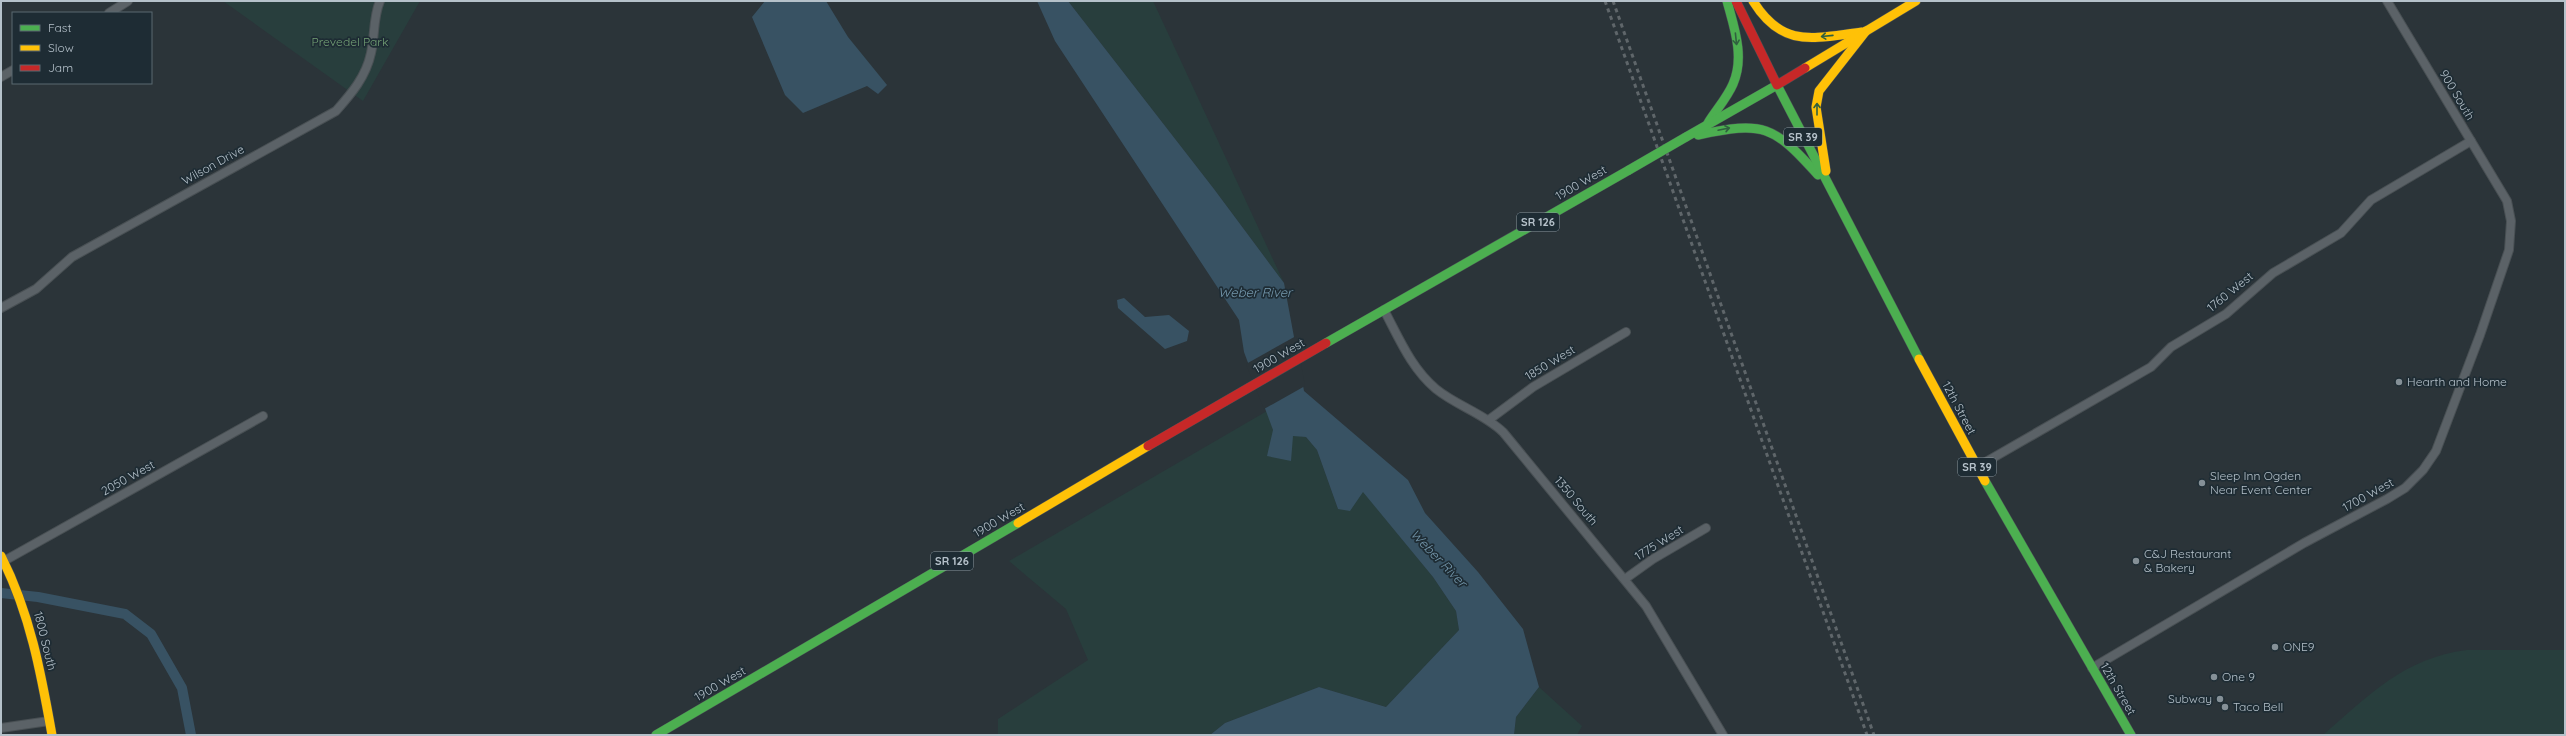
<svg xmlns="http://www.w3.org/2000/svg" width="2566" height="736" viewBox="0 0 2566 736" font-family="Quicksand,sans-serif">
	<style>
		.green { fill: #283e3d }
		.water { fill: #385263 }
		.pier { fill: #2b3439 }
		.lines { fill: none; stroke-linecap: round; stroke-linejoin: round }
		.canal { stroke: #385263; stroke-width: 10 }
		.street-casing { stroke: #495054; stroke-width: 10 }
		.fast-casing { stroke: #495054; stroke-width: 10 }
		.slow-casing { stroke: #495054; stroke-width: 10 }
		.jam-casing { stroke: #495054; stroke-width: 10 }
		.street { stroke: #5b6267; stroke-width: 8 }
		.fast { stroke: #4caf50; stroke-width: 9 }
		.slow { stroke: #ffc107; stroke-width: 9 }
		.jam { stroke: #c62828; stroke-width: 9 }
		.rail { stroke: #5f666a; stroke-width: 3; stroke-dasharray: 4 4; stroke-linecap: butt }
		.fast-bridge-casing { stroke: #495156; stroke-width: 10; stroke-linecap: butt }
		.fast-bridge { stroke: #4caf50; stroke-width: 9 }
		.oneway { stroke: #30603f }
		.poi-dot { fill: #859097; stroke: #1e2c34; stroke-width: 1.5 }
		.labels { text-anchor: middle; stroke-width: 3.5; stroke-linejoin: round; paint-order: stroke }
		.shield { fill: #1e2c34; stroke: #88949d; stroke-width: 1 }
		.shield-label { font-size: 11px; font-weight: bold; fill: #b5c1ca }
		.park-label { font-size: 12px; fill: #73a075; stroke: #1e2c34 }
		.street-label { font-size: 12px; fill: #b5c1ca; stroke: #1e2c34 }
		.poi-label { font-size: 12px; fill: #b5c1ca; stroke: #1e2c34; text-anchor: start }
		.water-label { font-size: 13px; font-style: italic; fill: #7598ad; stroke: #1e2c34 }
	</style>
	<rect width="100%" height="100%" fill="#2b3439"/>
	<g class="green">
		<path d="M223 1H420L363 101Z"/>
		<path d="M1068 1H1153L1284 283 1214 189Z"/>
		<path d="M1267 411 1273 430 1306 437 1317 450 1338 509 1363 491 1433 577 1456 611 1459 630 1386 707 1319 687 1225 723 1210 735H998V719L1088 660 1066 609 1009 561Z"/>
		<path d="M2467 650H2565V735H2323C2369 695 2404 658 2467 650Z"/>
		<path d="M1539 687 1582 726 1577 735H1514L1516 717Z"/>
	</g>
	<g class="water">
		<path d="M765 1H826L848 37 887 85 878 94 867 86 803 113 785 95 752 17Z"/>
		<path d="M1037 1H1068L1214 189 1284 283 1304 391 1408 480 1425 513 1478 572 1523 629 1539 687 1516 717 1514 735H1210L1225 723 1319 687 1386 707 1459 630 1456 611 1433 577 1363 492 1350 511 1338 509 1317 450 1306 437 1293 436 1291 461 1267 456 1273 430 1244 352 1239 320 1055 41Z"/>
		<path d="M1124 298 1145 317 1169 315 1189 331 1187 341 1165 349 1118 308 1117 300Z"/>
	</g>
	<path class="pier" d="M1296 336 1305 386 1264 409 1246 364Z"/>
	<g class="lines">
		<path class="canal" d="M1 593 38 597 125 614 151 634 182 688 191 735"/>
		<g class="street-casing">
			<g id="street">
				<path d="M109 13 128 1"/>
				<path d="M1 77 13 70"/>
				<path d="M1 308 36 289 72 257 336 111C351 94 366 77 371 53 375 36 373 17 380 1"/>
				<path d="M1384 310C1399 338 1411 368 1436 389 1457 406 1483 413 1503 432L1646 606 1723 735"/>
				<path d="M1490 419 1533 387 1626 332"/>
				<path d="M1977 467 2151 367 2171 347 2226 314 2273 273 2341 233 2371 200 2471 141"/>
				<path d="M4 561 263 416"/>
				<path d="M1625 579 1653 559 1706 528"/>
				<path d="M2092 668 2304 543 2387 499 2405 488 2423 470 2436 451 2480 335 2509 250 2511 221 2507 201 2387 1"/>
				<path d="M1 728 49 721"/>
			</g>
		</g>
		<g class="fast-casing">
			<g id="fast">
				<path d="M1708 123C1716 110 1727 98 1733 84 1745 57 1734 27 1727 1"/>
				<path d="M1698 135C1764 121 1773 125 1818 175"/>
				<path d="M1686 137 1777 85 1919 359"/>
				<path d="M1326 343 1629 170"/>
				<path d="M1985 481 2131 735"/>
				<path d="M656 735 1018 523"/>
			</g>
		</g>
		<g class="slow-casing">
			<g id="slow">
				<path d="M1753 1C1783 49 1813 38 1862 32"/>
				<path d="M1805 68 1916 1"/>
				<path d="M1826 171 1816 107 1819 91 1866 31"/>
				<path d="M1919 359 1985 481"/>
				<path d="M1018 523 1148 446"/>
				<path d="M1 556C30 613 41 673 52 735"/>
			</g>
		</g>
		<g class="jam-casing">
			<g id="jam">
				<path d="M1736 1 1777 85 1805 68"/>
				<path d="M1148 446 1326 343"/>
			</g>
		</g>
		<use href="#street" class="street"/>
		<use href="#fast" class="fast"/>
		<use href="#slow" class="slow"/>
		<use href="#jam" class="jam"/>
		<g class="rail">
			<path d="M1605 1 1867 735"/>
			<path d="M1613 1 1874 735"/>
		</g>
		<g class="fast-bridge-casing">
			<path id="fast-bridge" d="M1629 170 1686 137"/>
		</g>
		<use href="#fast-bridge" class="fast-bridge"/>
	</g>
	<defs><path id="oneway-shaft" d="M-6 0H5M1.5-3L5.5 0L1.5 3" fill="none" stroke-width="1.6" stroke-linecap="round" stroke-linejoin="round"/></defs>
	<g class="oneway">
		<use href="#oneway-shaft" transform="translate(1827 36) rotate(174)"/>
		<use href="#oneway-shaft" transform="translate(1736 39) rotate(84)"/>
		<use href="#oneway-shaft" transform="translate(1817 109) rotate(-90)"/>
		<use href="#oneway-shaft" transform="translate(1724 129) rotate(-12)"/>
	</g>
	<g class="poi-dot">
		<circle cx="2399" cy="382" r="4"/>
		<circle cx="2202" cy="483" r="4"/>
		<circle cx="2136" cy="561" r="4"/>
		<circle cx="2275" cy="647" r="4"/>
		<circle cx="2214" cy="677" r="4"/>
		<circle cx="2220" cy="699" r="4"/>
		<circle cx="2225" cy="707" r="4"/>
	</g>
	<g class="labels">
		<g class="shield">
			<rect x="1784" y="128" width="38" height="18" rx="3"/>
			<rect x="1517" y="213" width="42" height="18" rx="3"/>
			<rect x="1958" y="458" width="38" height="18" rx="3"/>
			<rect x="931" y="552" width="42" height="18" rx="3"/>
		</g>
		<g class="shield-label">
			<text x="1803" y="141">SR 39</text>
			<text x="1538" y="226">SR 126</text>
			<text x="1977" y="471">SR 39</text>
			<text x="952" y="565">SR 126</text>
		</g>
		<g class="park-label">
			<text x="350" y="46">Prevedel Park</text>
		</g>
		<g class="street-label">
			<text transform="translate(2457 95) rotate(59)" y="4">900 South</text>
			<text transform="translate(213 165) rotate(-29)" y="4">Wilson Drive</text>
			<text transform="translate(1581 183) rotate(-30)" y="4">1900 West</text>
			<text transform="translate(2230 292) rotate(-39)" y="4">1760 West</text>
			<text transform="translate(1279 356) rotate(-30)" y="4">1900 West</text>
			<text transform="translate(1550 363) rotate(-31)" y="4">1850 West</text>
			<text transform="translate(1959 408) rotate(62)" y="4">12th Street</text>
			<text transform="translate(128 478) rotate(-29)" y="4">2050 West</text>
			<text transform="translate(2368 495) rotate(-29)" y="4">1700 West</text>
			<text transform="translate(1576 501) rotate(50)" y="4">1350 South</text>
			<text transform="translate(999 520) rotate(-30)" y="4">1900 West</text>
			<text transform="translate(1659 543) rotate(-32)" y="4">1775 West</text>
			<text transform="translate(45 641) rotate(76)" y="4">1800 South</text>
			<text transform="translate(720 684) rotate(-30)" y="4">1900 West</text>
			<text transform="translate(2118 689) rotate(60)" y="4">12th Street</text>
		</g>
		<g class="poi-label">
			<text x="2407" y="386">Hearth and Home</text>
			<text x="2210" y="480">Sleep Inn Ogden<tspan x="2210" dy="14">Near Event Center</tspan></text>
			<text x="2144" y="558">C&amp;J Restaurant<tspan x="2144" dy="14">&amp; Bakery</tspan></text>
			<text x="2283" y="651">ONE9</text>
			<text x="2222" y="681">One 9</text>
			<text x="2212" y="703" text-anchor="end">Subway</text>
			<text x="2233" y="711">Taco Bell</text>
		</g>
		<g class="water-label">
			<text x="1255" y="297">Weber River</text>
			<text transform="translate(1439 558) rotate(46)" y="5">Weber River</text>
		</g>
	</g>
	<rect width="2566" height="736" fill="none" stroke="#b5c1ca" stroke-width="4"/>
	<rect x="12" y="12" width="140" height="72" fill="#1e2c34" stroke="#5a6870"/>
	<rect x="20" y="25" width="20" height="6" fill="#4caf50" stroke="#5a6870"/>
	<text x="48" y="32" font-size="12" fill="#b5c1ca">Fast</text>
	<rect x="20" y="45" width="20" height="6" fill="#ffc107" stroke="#5a6870"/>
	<text x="48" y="52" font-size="12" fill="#b5c1ca">Slow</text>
	<rect x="20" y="65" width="20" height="6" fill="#c62828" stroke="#5a6870"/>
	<text x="48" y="72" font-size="12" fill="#b5c1ca">Jam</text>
</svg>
